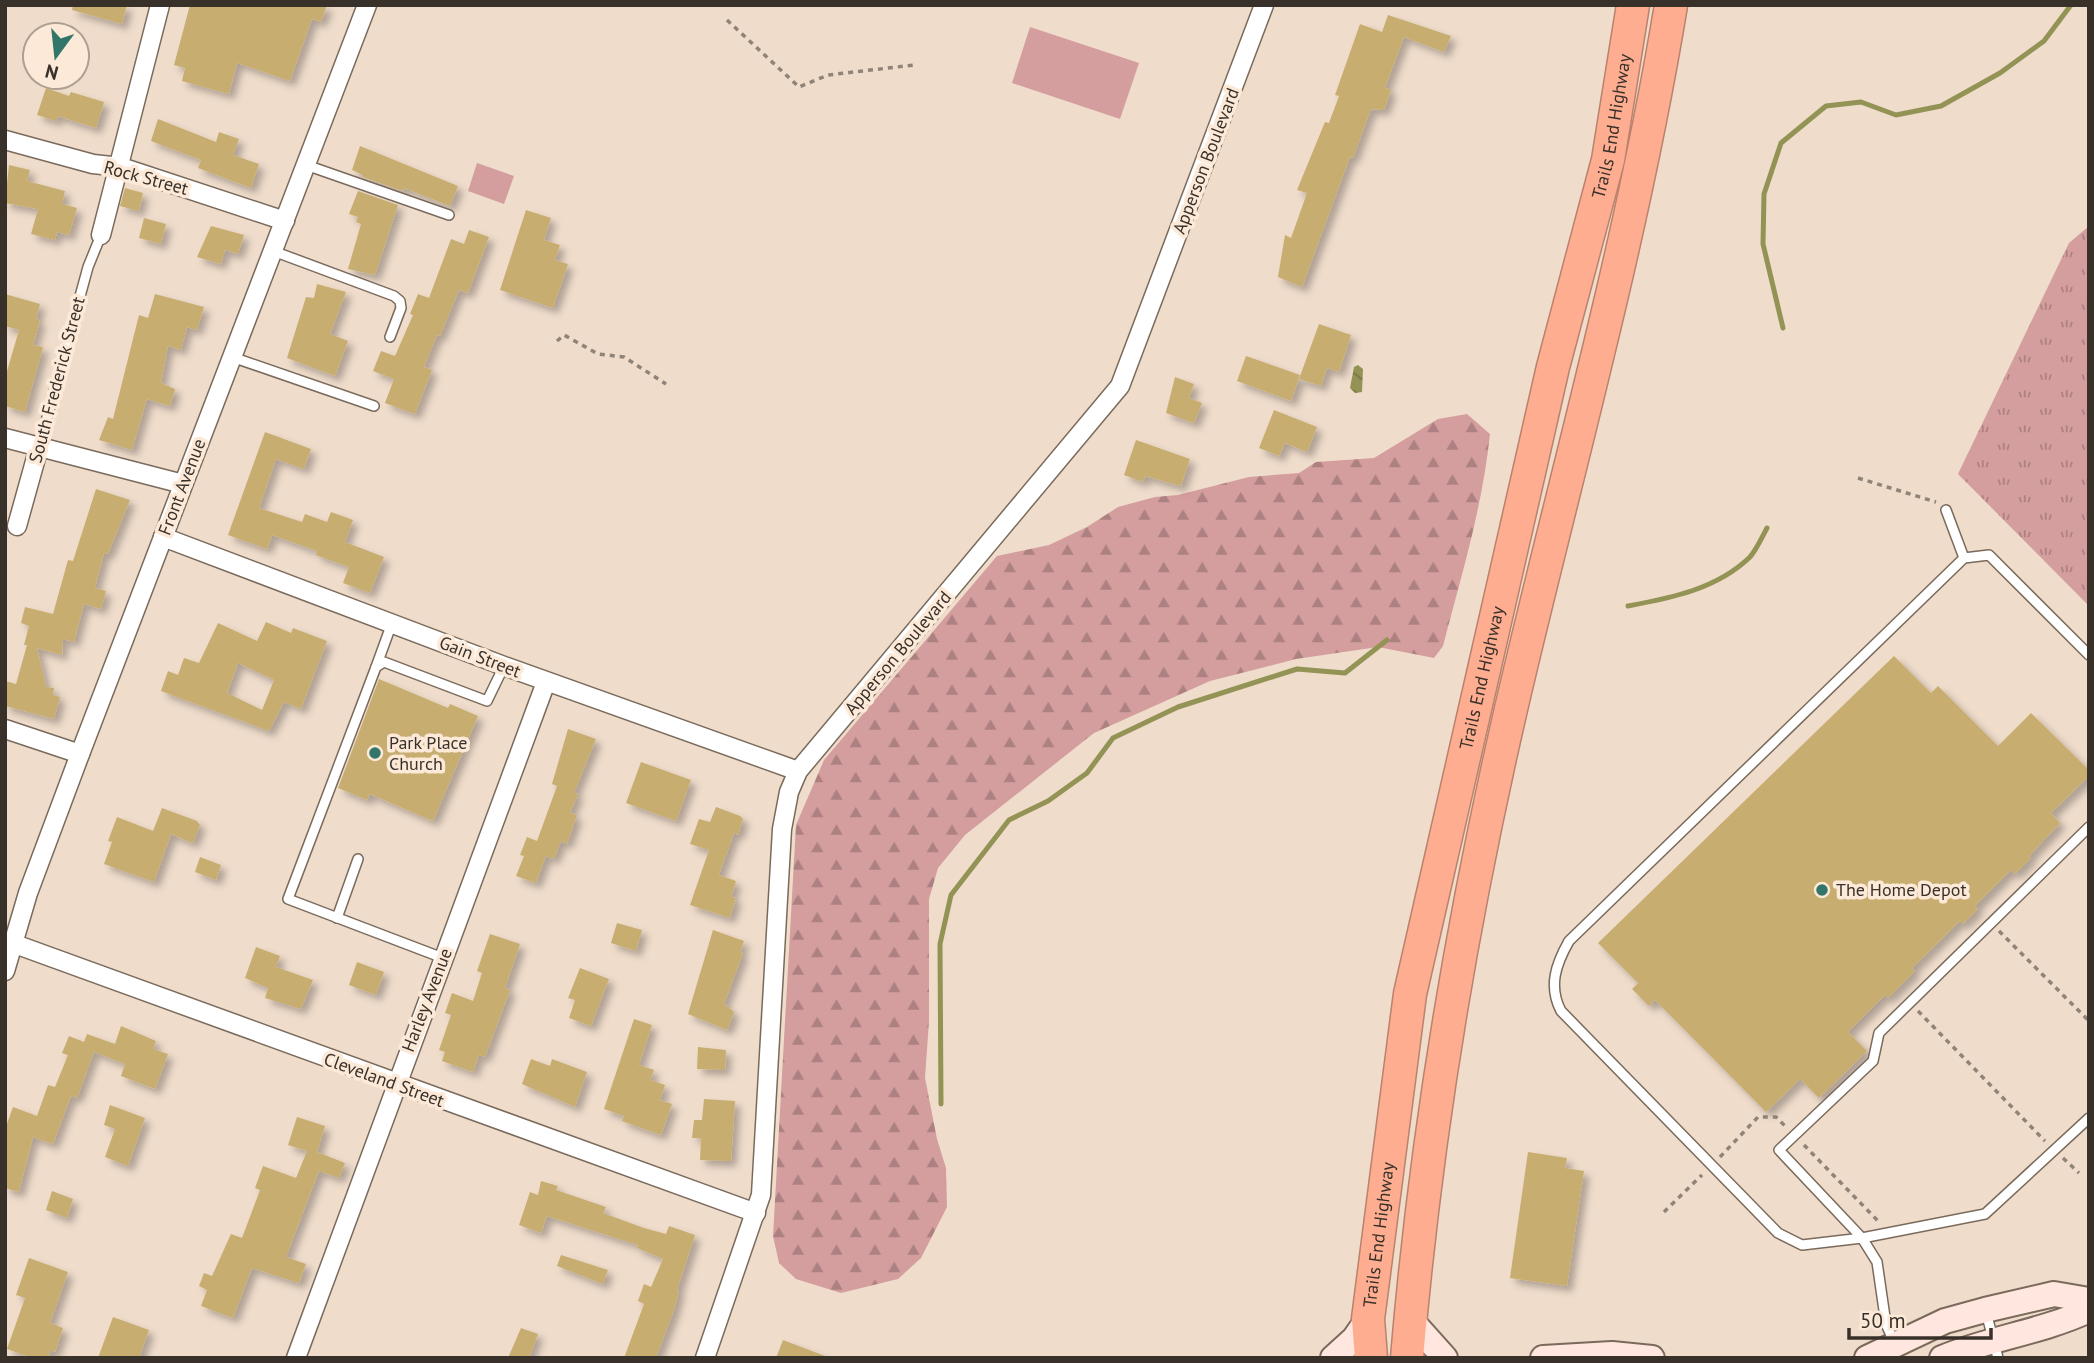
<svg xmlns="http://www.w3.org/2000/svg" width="2094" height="1363" viewBox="0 0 2094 1363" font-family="'PT Sans',sans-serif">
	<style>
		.grass { fill: url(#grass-tufts) }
		.forest { fill: url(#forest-firs) }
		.garden { fill: #d49d9e }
		.water { fill: url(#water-waves) }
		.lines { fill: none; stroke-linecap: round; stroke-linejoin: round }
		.stream { stroke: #929355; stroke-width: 5 }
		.building { fill: #c8ad71; fill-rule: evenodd; filter: url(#shadow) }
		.lane-casing { stroke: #7a6a5b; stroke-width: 12 }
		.street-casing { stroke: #7a6a5b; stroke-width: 21 }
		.secondary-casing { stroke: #7a6a5b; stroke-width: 28 }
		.highway-casing { stroke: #b9826d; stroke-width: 35 }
		.path { stroke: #908377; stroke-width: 3.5; stroke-dasharray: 5 5; stroke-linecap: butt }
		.lane { stroke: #fff; stroke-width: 9 }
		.street { stroke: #fff; stroke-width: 18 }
		.secondary { stroke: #ffe6de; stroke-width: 24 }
		.highway { stroke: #fead91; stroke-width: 32 }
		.poi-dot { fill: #327669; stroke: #fce9d8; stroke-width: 2.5 }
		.labels { text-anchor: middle; stroke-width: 7; stroke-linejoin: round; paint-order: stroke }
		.street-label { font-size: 18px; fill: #38312a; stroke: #fce9d8 }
		.poi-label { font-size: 18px; fill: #38312a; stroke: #fce9d8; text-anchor: start }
	</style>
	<defs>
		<pattern id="grass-tufts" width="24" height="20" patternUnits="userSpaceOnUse" patternTransform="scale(1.75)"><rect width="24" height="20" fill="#d49d9e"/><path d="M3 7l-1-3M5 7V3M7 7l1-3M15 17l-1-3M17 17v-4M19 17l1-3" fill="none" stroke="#ad8181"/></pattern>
		<pattern id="forest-firs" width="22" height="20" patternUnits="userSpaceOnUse" patternTransform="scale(1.75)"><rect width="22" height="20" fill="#d49d9e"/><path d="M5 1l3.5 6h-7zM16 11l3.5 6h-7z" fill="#ad8181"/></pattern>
		<pattern id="water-waves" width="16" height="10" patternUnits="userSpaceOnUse" patternTransform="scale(1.75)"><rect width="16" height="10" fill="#929355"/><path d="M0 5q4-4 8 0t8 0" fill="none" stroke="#787947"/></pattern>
		<filter id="shadow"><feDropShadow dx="5.5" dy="5.5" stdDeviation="3.5" flood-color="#0004"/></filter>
	</defs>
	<rect width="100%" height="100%" fill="#efdccb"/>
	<path class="grass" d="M2089 226V606L1958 474 2069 243Z"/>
	<path class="forest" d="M1467 414 1490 434C1482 509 1462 573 1443 646L1434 658 1378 647 1296 659 1210 681 1094 733 965 835 938 868 929 899V1021L925 1078 937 1139 946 1168 947 1207 921 1258 898 1279 841 1293 796 1279 779 1263 773 1236 796 825 824 760 997 556 1049 545 1087 527 1118 507 1155 497 1178 495 1249 477 1299 473 1316 462 1374 458 1438 419Z"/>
	<g class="garden">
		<path d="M1030 27 1139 63 1120 119 1012 83Z"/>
		<path d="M477 163 514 176 504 204 468 191Z"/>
	</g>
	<path class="water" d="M1358 365 1363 369 1362 392 1355 393 1350 388 1354 367Z"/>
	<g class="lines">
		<g class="stream">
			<path d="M1783 328 1763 244 1764 194 1781 143 1826 106 1861 102 1896 115 1941 106 2000 73 2044 41 2071 5"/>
			<path d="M1628 606C1671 598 1717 589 1750 557 1757 549 1762 537 1767 528"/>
			<path d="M941 1104 940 944 951 895 1009 820 1048 801 1087 773 1113 738 1178 707 1297 669 1345 673 1387 640"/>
		</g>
	</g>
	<g class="building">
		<path d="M73 5H127L122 24 72 10Z"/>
		<path d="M190 5H327L321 22 312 19 290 81 237 63 229 94 182 81 185 68 174 65Z"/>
		<path d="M1388 15 1451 36 1444 52 1404 37 1385 88 1391 90 1384 110 1371 109 1353 158 1350 157 1302 287 1278 277 1285 235 1291 238 1307 193 1297 190 1325 122 1329 123 1339 96 1335 95 1360 24 1382 32Z"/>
		<path d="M46 88 69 96 71 92 104 102 96 128 58 116 56 121 37 115Z"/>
		<path d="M158 119 216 142 219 132 239 139 233 155 259 164 251 188 198 168 201 160 151 141Z"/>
		<path d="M360 146 458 186 450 206 404 188 403 191 363 177V175L352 170Z"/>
		<path d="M9 165 30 170 27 181 65 191 62 204 77 208 69 235 57 232 55 240 31 234 38 209 5 203Z"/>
		<path d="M125 188 143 193 139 211 120 206Z"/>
		<path d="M358 191 398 205 375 275 348 269 361 224 356 222 358 217 349 214Z"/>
		<path d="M526 210 551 218 544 240 560 245 555 260 568 264 553 308 500 290Z"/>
		<path d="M144 218 166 224 161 244 139 238Z"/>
		<path d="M211 226 244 235 238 254 225 250 221 264 197 257Z"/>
		<path d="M469 230 489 237 468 293 459 290 440 336 437 335 424 367 432 370 415 414 385 403 394 379 373 371 381 351 395 356 413 315 410 314 418 294 429 298 451 239 464 244Z"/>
		<path d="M317 284 346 292 330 334 348 341 335 376 287 358 306 297 314 298Z"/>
		<path d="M5 294 40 304 36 319 40 321 33 345 43 347 25 412 5 406V378L19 330 5 326Z"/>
		<path d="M155 294 204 307 197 330 187 327 181 350 168 346 161 383 175 389 170 406 147 399 132 450 99 440 108 417 113 419 139 315 148 318Z"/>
		<path d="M1319 324 1351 335 1339 372 1327 368 1321 386 1299 379Z"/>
		<path d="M1246 356 1300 375 1291 401 1237 381Z"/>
		<path d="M1175 377 1194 384 1189 398 1202 403 1194 423 1166 413Z"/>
		<path d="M1274 410 1317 427 1307 452 1285 443 1279 456 1259 448Z"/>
		<path d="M265 432 311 449 304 469 276 459 259 508 302 522 305 514 327 522 331 512 353 520 345 542 384 557 370 593 343 583 349 567 316 555 317 551 272 535 267 549 228 535Z"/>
		<path d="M1136 440 1190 459 1181 486 1145 476 1143 482 1124 475Z"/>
		<path d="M96 489 130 500 108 554 104 553 95 588 106 591 101 609 84 604 74 642 63 639 62 655 37 648 46 687 54 688 53 695 60 697 54 719 5 706V681L16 684 27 645H24L29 626 21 623 25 607 53 614 68 560 73 561Z"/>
		<path d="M266 622 291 633 293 628 327 641 301 709 284 702 269 731 161 691 168 671 178 675 184 658 199 663 218 623 257 641ZM238 663 274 680 262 710 227 693Z"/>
		<path d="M1894 656 1931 693 1938 686 1998 746 2031 713 2089 770V776L2051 813 2060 823 2029 856 2031 858 2015 874 2011 870 1975 906 1978 909 1963 924 1960 921 1912 968 1915 971 1888 998 1885 995 1848 1032 1867 1051 1819 1098 1800 1079 1766 1112 1655 1000 1649 1006 1632 989 1638 983 1598 943Z"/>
		<path d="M379 679 448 708 450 704 478 716 433 821 370 794 367 800 338 788Z"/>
		<path d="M568 729 596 739 574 793 578 794 570 813 577 815 567 844 561 841 554 859 546 856 536 883 516 876 524 856 520 855 527 837 537 841 557 786 552 784Z"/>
		<path d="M641 762 691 780 676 821 626 803Z"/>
		<path d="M716 807 740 816 743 819 738 835 734 833 719 875 736 881 731 897 736 898 730 918 690 905 709 850 690 844 699 819 710 822Z"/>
		<path d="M162 808 197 821 200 825 193 843 171 834 154 882 104 864 112 842 108 841 117 817 153 831Z"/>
		<path d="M200 857 221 865 216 880 195 872Z"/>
		<path d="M617 923 642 930 636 951 611 943Z"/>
		<path d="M713 930 744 941 740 952 743 953 724 1004 734 1012 727 1030 688 1014Z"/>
		<path d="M490 934 520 944 505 988 510 990 485 1057 479 1055 473 1072 442 1061 445 1052 439 1050 451 1015 445 1013 452 993 473 1001 482 973 477 971Z"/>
		<path d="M256 947 280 956 276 967 313 980 301 1009 265 998 268 988 245 978Z"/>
		<path d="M357 962 384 972 376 995 349 985Z"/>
		<path d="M580 968 609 979 591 1026 569 1018 575 1000 568 998Z"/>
		<path d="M634 1019 652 1025 639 1065 654 1070 650 1080 665 1085 660 1100 672 1104 661 1135 622 1121 624 1116 604 1109Z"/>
		<path d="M121 1026 156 1041 153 1049 168 1054 155 1089 121 1076 125 1064 94 1052 77 1098 71 1096 53 1144 33 1137 19 1192 5 1188V1129L13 1107 37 1116 48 1085 55 1087 68 1055 62 1053 69 1036 84 1042 87 1034 115 1044Z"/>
		<path d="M698 1047 726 1050 725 1070 697 1069Z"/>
		<path d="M531 1059 550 1066 552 1059 587 1072 575 1107 522 1084Z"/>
		<path d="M704 1099 735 1101 731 1161 700 1160 701 1138H692L694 1120H702Z"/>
		<path d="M110 1105 145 1118 128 1166 105 1157 115 1129 104 1125Z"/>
		<path d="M297 1117 325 1126 317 1152 345 1163 339 1178 319 1171 307 1202 286 1257 306 1264 299 1283 252 1268 233 1318 201 1306 207 1290 199 1286 204 1273 212 1276 231 1234 242 1238 260 1190 255 1188 263 1166 296 1178 307 1151 288 1145Z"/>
		<path d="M1528 1152 1567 1158 1565 1168 1584 1171 1567 1286 1510 1278Z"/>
		<path d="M541 1181 558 1186 556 1190 606 1207 603 1213 644 1228 666 1234 669 1226 695 1235 677 1290 679 1291 674 1310 656 1358H624L644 1304 638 1301 644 1284 651 1287 663 1259 637 1248 638 1245 547 1216 541 1233 519 1225 530 1192 538 1195Z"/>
		<path d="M52 1191 73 1199 67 1218 46 1210Z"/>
		<path d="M561 1255 608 1270 603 1284 557 1266Z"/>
		<path d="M29 1258 68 1272 50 1323 63 1328 55 1352 51 1350 48 1358H33L7 1349 25 1298 16 1295Z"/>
		<path d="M113 1317 149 1330 139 1358H98Z"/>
		<path d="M521 1328 538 1334 529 1358H508Z"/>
		<path d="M783 1340 825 1356V1358H776Z"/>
	</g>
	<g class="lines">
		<g class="lane-casing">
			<g id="lane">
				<path d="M306 165 449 215"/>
				<path d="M273 251 394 296 400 301 401 308 390 337"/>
				<path d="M232 357 374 406"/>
				<path d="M39 447 88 267 101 235"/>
				<path d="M1946 510 1964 558"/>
				<path d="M376 667 392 623"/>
				<path d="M337 918 358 859"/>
				<path d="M443 958 288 899 376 667 384 662 487 701 504 666"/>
				<path d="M1862 1238 1802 1245 1778 1233 1561 1011C1548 986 1556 964 1569 941L1964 558 1989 555 2089 655"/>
				<path d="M1862 1238 1779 1150 1873 1061 1879 1033 2089 827"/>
				<path d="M1986 1312 1998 1358"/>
				<path d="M1894 1342 1886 1324 1877 1262 1862 1238 1985 1214 2089 1118"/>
			</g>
		</g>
		<g class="street-casing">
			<g id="street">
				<path d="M5 140 93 164 121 167 285 221"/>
				<path d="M101 235 160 5"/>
				<path d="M5 438 183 484"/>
				<path d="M17 526 39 447"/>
				<path d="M163 537 504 666 798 771"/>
				<path d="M5 729 80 754"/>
				<path d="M12 943 756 1213"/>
				<path d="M5 971 28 893 80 754 367 5"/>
				<path d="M296 1358 546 682"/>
				<path d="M705 1358 761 1195 782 829 789 792 798 771 1120 386 1264 5"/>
			</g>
		</g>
		<g class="secondary-casing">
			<g id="secondary">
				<path d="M1411 1320 1445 1358"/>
				<path d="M1333 1358 1354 1339 1368 1319"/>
				<path d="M1543 1358 1612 1354 1652 1358"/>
				<path d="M1867 1358 1945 1321 1985 1310 2054 1294 2089 1300"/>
				<path d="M1942 1358C1990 1338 2042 1332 2089 1310"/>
			</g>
		</g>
		<g class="highway-casing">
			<g id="highway">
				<path id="s1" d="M1371 1358 1368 1319 1410 994 1553 367 1608 160 1633 5"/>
				<path d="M1407 1358C1427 1121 1468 885 1524 654 1576 438 1635 224 1671 5"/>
			</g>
		</g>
		<g class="path">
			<path d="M727 20 799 87 828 75 914 65"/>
			<path d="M557 341 564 335 598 354 624 357 666 384"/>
			<path d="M1858 478 1936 502"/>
			<path d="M1999 931 2089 1021"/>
			<path d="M1918 1011 2045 1141"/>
			<path d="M1804 1145 1879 1222"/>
			<path d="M1720 1157 1758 1117H1776L1786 1127"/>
			<path d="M2063 1158 2079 1173"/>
			<path d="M1664 1212 1702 1175"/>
		</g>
		<use href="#lane" class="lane"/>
		<use href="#street" class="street"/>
		<use href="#secondary" class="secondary"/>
		<use href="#highway" class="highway"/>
	</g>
	<g class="poi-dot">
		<circle cx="375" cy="753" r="7"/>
		<circle cx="1822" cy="890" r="7"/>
	</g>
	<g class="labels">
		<g class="street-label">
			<text dy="6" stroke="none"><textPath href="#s1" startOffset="1258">Trails End Highway</textPath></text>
			<text transform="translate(1206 161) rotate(-69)" y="6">Apperson Boulevard</text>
			<text transform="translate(146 178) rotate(15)" y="6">Rock Street</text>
			<text transform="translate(57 380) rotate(-75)" y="6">South Frederick Street</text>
			<text transform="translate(182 487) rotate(-69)" y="6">Front Avenue</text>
			<text transform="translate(898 653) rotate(-50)" y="6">Apperson Boulevard</text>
			<text transform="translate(480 657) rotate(21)" y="6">Gain Street</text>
			<text dy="6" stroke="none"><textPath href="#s1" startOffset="691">Trails End Highway</textPath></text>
			<text transform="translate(427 1000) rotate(-69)" y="6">Harley Avenue</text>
			<text transform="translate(384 1080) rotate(20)" y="6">Cleveland Street</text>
			<text dy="6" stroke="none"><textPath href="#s1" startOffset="124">Trails End Highway</textPath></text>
		</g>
		<g class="poi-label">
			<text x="389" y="749">Park Place<tspan x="389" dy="21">Church</tspan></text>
			<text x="1836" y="896">The Home Depot</text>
		</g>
	</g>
	<rect width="2094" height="1363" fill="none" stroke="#38312a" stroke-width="14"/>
	<g transform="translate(56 56) rotate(195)"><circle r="33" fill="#fce9d8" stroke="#ae9f92" stroke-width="2"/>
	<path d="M0-5L12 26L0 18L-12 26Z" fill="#327669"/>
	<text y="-10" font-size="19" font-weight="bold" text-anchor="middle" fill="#38312a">N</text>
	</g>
	<path d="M1849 1328v10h142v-10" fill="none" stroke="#38312a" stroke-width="3.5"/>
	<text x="1860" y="1328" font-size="21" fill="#38312a" stroke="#fce9d8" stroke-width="5" paint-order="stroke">50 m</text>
</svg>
